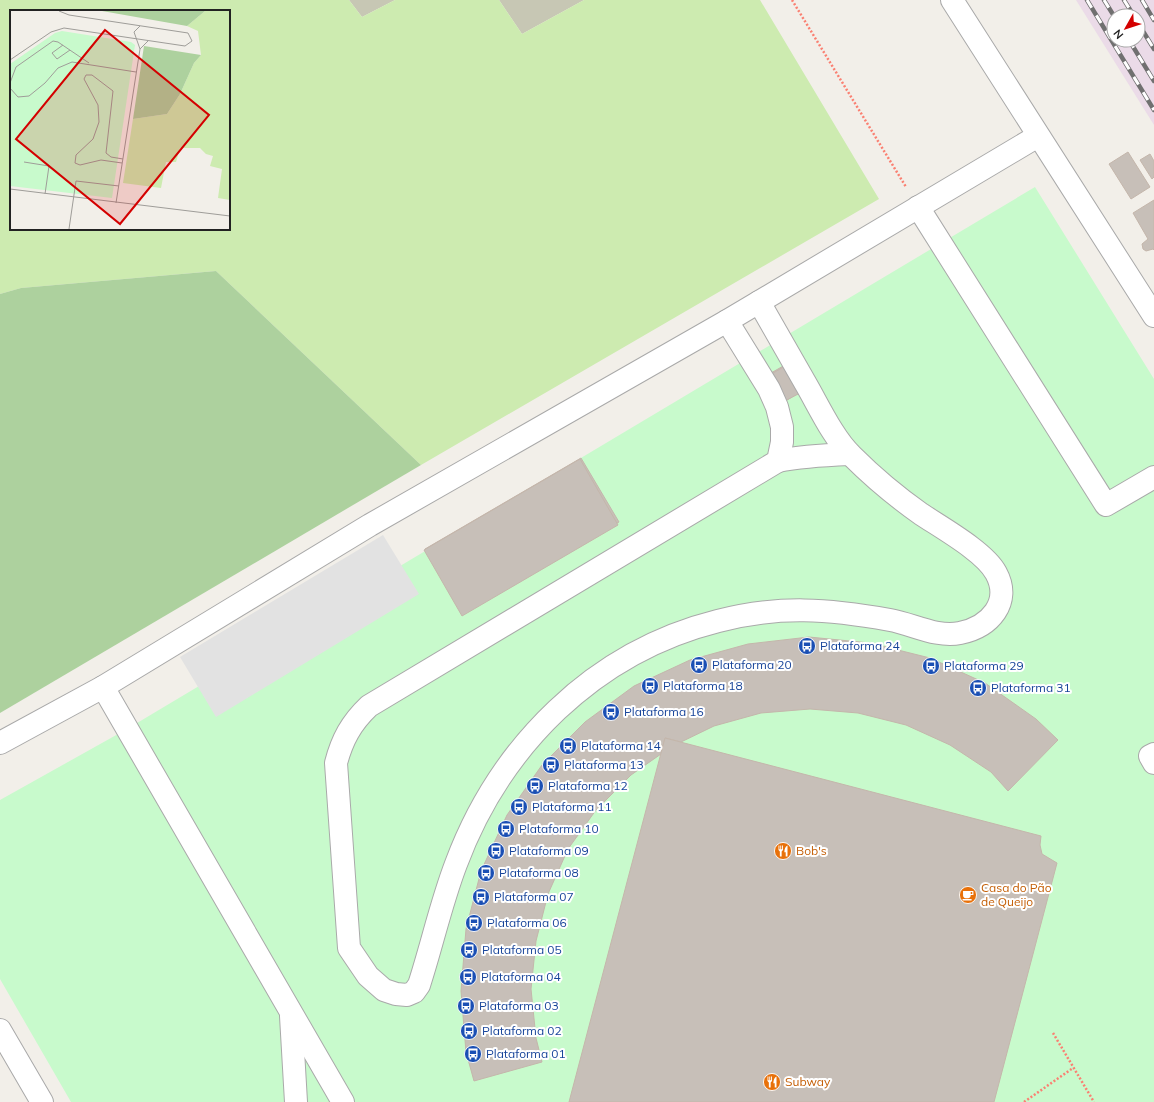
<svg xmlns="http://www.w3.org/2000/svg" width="1154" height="1102" viewBox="0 0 1154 1102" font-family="Mulish,sans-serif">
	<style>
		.industrial { fill: #ebdbe8; fill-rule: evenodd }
		.construction { fill: #c7c7b4 }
		.grass { fill: #cdebb0; fill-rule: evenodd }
		.forest { fill: #add19e }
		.park { fill: #c8facc }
		.parking { fill: #e2e2e2 }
		.building { fill: #c7bfb8; stroke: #c4b6ab }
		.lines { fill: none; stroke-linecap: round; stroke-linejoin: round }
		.minor-casing { stroke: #a9a9a9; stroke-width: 24 }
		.path { stroke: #fa8072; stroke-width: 2.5; stroke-dasharray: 2 2; stroke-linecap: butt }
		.minor { stroke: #fff; stroke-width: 22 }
		.rail-casing { stroke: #707070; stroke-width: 4.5 }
		.rail { stroke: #fff; stroke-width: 3; stroke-dasharray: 9; stroke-linecap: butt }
		.labels { text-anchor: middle; stroke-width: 4; stroke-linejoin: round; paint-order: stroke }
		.transit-label { font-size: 12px; fill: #164399; stroke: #fff; text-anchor: start }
		.food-label { font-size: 12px; fill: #c56008; stroke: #fff; text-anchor: start }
		.inset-road { fill: none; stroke: #9f9d99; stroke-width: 1 }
		.view { fill: #d40000; fill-opacity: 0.15; stroke: #d40000; stroke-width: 2 }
		.inset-edge { fill: none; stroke: #222; stroke-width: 2 }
	</style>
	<rect width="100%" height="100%" fill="#f2efe9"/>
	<path class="industrial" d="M1076 0H1154V125ZM1114 16H1138V40H1114Z"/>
	<g class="construction">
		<path d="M349 0H395L362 17Z"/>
		<path d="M499 0H584L522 34Z"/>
	</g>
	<path class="grass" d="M0 0H349L362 17 395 0H499L522 34 584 0H760L879 199 421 465 216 271 21 288 0 294ZM11 11H229V229H11Z"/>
	<path class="forest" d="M216 271 421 465 0 713V294L21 288Z"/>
	<path class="park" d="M1035 187 1154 379V1102H71L0 979V800L127 729Z"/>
	<path class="parking" d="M383 535 419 594 216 717 180 657Z"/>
	<g class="building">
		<path d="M1128 152 1150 187 1131 199 1109 164Z"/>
		<path d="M1150 154 1154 161V177L1152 179 1140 160Z"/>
		<path d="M1154 200V250L1153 249 1146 251 1143 249 1142 244 1148 239 1133 213Z"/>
		<path d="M785 365 801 391 787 400 771 373Z"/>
		<path d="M785 366 800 393 785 401 770 375Z"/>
		<path d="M581 458 619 522 463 614 425 549Z"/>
		<path d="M580 459 618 525 462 616 424 550Z"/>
		<path d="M809 637 870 643 930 658 985 683 1036 719 1058 740 1008 791 991 772 950 745 906 725 858 713 810 709 761 713 714 726 681 742 665 738 661 754 631 775 596 810 568 849 548 894 536 941 531 989 536 1038 542 1062 474 1081 466 1052 461 991 466 929 481 871 507 815 542 765 585 722 634 686 690 660 748 644Z"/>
		<path d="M665 738 1041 836 1040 845 1042 854 1057 863 994 1102H569Z"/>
	</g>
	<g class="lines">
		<g class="minor-casing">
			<g id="minor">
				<path d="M952 0 1154 316"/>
				<path d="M918 207 1106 505 1154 477"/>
				<path d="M727 321 769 389 777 407 782 427V442L778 461 369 706C351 723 342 740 336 763L349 948 368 976 384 990 396 994 407 995 414 992 419 985C432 945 441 903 456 864 500 746 594 652 718 621 779 605 829 609 890 620 913 624 937 638 960 633 990 627 1012 602 996 573 985 552 942 528 921 514 897 497 873 477 852 456 834 439 819 407 807 386 791 358 775 330 759 302"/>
				<path d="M778 461C802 456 825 455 849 454"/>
				<path d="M103 687 343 1102"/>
				<path d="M0 743 103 687 370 525 727 321 1038 136"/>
				<path d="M1154 754 1150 756 1154 763"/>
				<path d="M291 1016 296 1102"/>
				<path d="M0 1030 42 1102"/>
			</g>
		</g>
		<g class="path">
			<path d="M792 0 906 187"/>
			<path d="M1053 1033 1094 1102"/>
			<path d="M1024 1102 1073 1068"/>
		</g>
		<use href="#minor" class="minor"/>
		<g class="rail-casing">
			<g id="rail">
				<path d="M1087 0 1154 110"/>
				<path d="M1104 0 1114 16"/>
				<path d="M1124 0 1134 16"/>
				<path d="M1142 0 1154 20"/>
				<path d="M1138 23 1154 49"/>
				<path d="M1129 40 1154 81"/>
			</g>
		</g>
		<use href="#rail" class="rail"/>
	</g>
	<defs>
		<g id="bus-disc" transform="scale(0.9)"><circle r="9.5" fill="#1a4fb4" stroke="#fff"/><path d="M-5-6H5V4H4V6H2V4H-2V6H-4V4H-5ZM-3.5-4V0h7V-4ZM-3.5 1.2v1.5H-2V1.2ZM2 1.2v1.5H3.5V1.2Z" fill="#fff"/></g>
		<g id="restaurant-disc" transform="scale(0.9)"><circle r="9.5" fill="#e8710a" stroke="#fff"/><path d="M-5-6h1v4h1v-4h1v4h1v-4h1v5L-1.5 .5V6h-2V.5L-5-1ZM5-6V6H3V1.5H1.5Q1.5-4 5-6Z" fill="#fff"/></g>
		<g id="cafe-disc" transform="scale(0.9)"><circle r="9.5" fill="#e8710a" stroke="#fff"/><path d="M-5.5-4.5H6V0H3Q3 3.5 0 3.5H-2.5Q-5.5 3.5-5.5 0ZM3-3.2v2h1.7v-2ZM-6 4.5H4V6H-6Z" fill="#fff"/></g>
	</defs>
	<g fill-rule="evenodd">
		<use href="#bus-disc" x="807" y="646"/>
		<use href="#bus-disc" x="699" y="665"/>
		<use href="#bus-disc" x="931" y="666"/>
		<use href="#bus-disc" x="650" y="686"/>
		<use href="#bus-disc" x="978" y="688"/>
		<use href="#bus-disc" x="611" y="712"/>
		<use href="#bus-disc" x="568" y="746"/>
		<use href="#bus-disc" x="551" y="765"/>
		<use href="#bus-disc" x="535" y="786"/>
		<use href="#bus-disc" x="519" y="807"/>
		<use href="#bus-disc" x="506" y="829"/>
		<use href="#bus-disc" x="496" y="851"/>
		<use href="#restaurant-disc" x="783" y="851"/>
		<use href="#bus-disc" x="486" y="873"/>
		<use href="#cafe-disc" x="968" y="895"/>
		<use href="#bus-disc" x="481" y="897"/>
		<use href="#bus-disc" x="474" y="923"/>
		<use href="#bus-disc" x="469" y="950"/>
		<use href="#bus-disc" x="468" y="977"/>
		<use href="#bus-disc" x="466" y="1006"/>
		<use href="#bus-disc" x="469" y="1031"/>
		<use href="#bus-disc" x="473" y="1054"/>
		<use href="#restaurant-disc" x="772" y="1082"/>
	</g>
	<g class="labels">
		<g class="transit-label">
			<text x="820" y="650">Plataforma 24</text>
			<text x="712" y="669">Plataforma 20</text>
			<text x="944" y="670">Plataforma 29</text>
			<text x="663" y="690">Plataforma 18</text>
			<text x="991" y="692">Plataforma 31</text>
			<text x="624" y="716">Plataforma 16</text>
			<text x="581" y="750">Plataforma 14</text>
			<text x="564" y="769">Plataforma 13</text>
			<text x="548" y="790">Plataforma 12</text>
			<text x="532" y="811">Plataforma 11</text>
			<text x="519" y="833">Plataforma 10</text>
			<text x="509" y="855">Plataforma 09</text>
			<text x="499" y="877">Plataforma 08</text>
			<text x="494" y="901">Plataforma 07</text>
			<text x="487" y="927">Plataforma 06</text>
			<text x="482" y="954">Plataforma 05</text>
			<text x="481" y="981">Plataforma 04</text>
			<text x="479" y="1010">Plataforma 03</text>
			<text x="482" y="1035">Plataforma 02</text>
			<text x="486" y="1058">Plataforma 01</text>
		</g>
		<g class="food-label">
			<text x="796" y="855">Bob's</text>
			<text x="981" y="892">Casa do Pão<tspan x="981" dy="14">de Queijo</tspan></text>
			<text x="785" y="1086">Subway</text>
		</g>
	</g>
	<g transform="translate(10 10)">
		<rect width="220" height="220" fill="#f2efe9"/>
		<path d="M195 1H220V190L208 188 212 159 200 156 203 146 196 144 190 138H170L166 152H156L151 178 113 173 123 109 157 104 170 84 184 53 191 45 188 21 177 16Z" fill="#cdebb0"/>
		<path d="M92 1H195L177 16ZM134 36 191 45 184 53 170 84 157 104 123 109Z" fill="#add19e"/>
		<path d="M52 21 121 32 125 35 102 188 0 176V54L45 23Z" fill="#c8facc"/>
		<path class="inset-road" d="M130 16 124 22 130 39M53 35 42 43 47 49 60 40M0 50 41 22 54 18 175 36 182 31 178 23 59 5 49 1M0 73 6 57 43 31 48 32 79 53M0 78 8 87 19 86 35 73 48 58 62 52 126 62M14 152 39 156 35 184M112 153 91 150 70 155 65 153 66 145 83 129 89 112 88 95 74 69 76 65H82L103 81 96 143 101 147 113 149M0 179 220 206M106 193 130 39 138 31M59 219 66 171 109 176"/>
		<path class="view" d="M95 20 199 105 110 214 6 129Z"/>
		<rect width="220" height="220" class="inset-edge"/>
	</g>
	<g transform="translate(1126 28) rotate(231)"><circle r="19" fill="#ffffff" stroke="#a7a7a7"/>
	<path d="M0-3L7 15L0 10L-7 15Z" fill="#d40000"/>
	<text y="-6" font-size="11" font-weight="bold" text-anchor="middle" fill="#222222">N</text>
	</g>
</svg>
